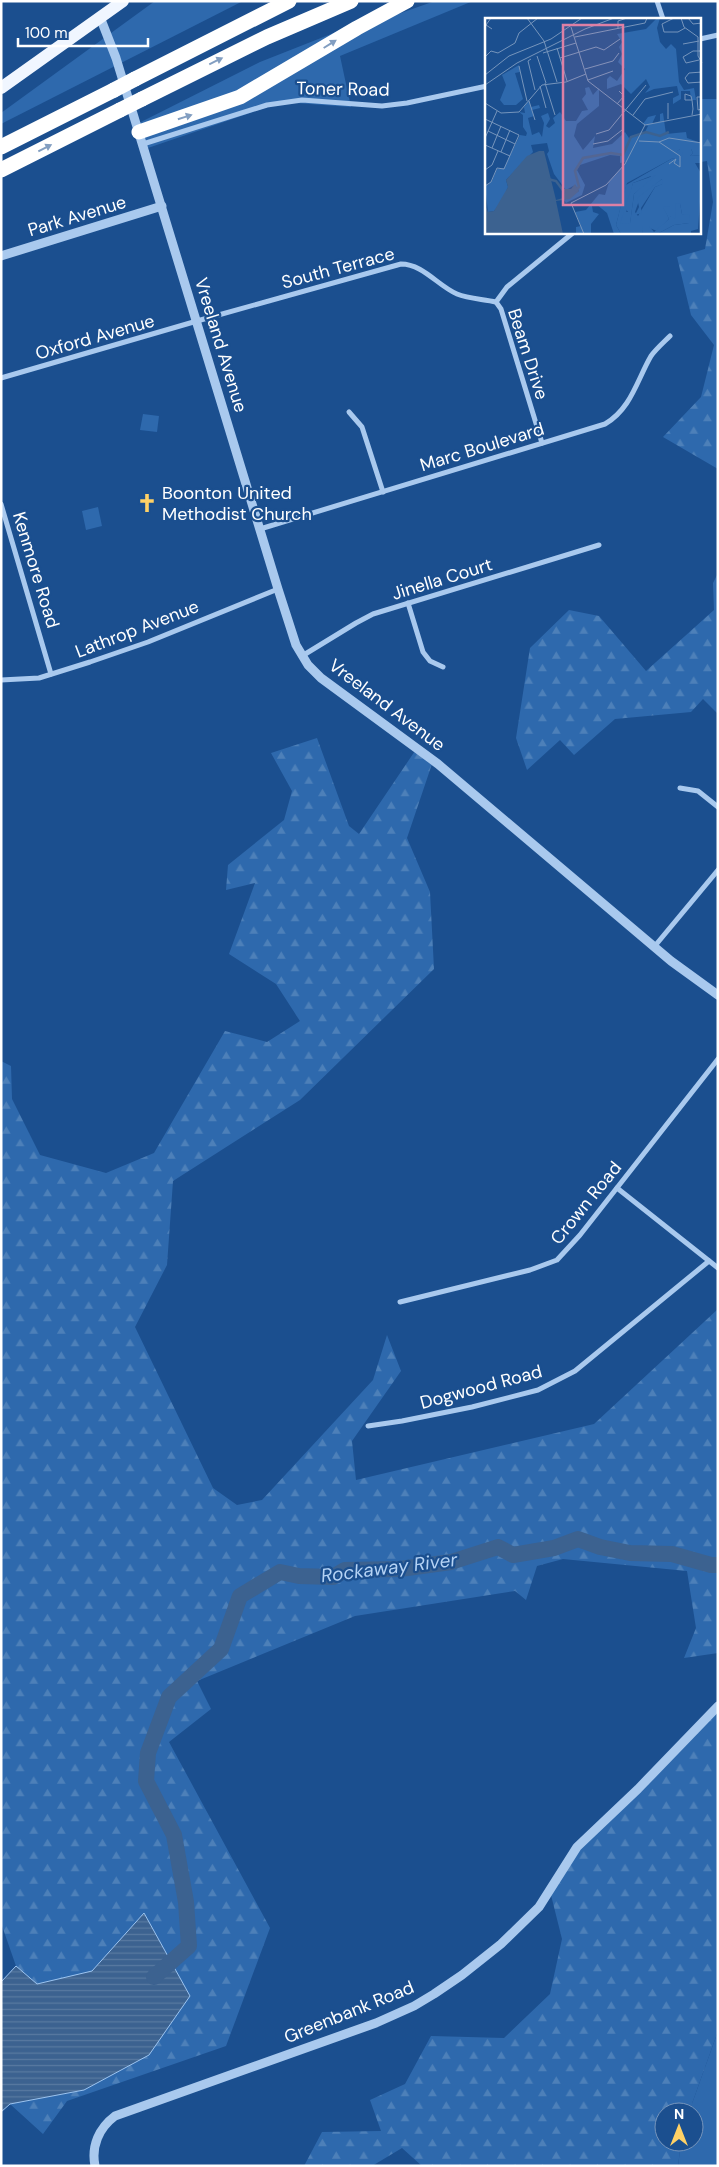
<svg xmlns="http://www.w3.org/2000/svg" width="719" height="2167" viewBox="0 0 719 2167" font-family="'DM Sans',sans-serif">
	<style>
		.green { fill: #2e69ad }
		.forest { fill: url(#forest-firs) }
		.water { fill: url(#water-rules); stroke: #9cc4f0 }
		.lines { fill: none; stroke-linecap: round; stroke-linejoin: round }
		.river { stroke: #3c6290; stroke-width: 16 }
		.minor { stroke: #a9c9ee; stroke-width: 5 }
		.tertiary { stroke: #a9c9ee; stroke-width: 9 }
		.primary { stroke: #f0f6ff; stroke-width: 12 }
		.motorway { stroke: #fff; stroke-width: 15 }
		.motorway-bridge { stroke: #fff; stroke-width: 15 }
		.oneway { fill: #829ec1 }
		.labels { text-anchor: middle; stroke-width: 4.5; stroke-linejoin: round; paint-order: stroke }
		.street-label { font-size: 18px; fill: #fff; stroke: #1b4f8f }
		.poi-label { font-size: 18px; fill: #fff; stroke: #1b4f8f; text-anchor: start }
		.water-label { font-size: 19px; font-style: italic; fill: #b5d3f5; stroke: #1b4f8f }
		.inset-river { fill: none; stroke: #3c6290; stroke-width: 2.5 }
		.inset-road { fill: none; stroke: #7695bc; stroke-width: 1 }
		.view { fill: #dd80a5; fill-opacity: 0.15; stroke: #dd80a5; stroke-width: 2.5 }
		.inset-edge { fill: none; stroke: #fff; stroke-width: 2.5 }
	</style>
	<defs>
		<pattern id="forest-firs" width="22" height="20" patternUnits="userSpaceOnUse" patternTransform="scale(1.25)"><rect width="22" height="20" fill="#2e69ad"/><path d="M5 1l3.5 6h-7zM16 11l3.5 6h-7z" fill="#4d80b9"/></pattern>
		<pattern id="water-rules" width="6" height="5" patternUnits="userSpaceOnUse" patternTransform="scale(1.25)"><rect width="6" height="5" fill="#3c6290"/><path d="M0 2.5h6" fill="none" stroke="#597aa1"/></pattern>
	</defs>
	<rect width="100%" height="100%" fill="#1b4f8f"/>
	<g class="green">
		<path d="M155 1H243L1 124V113Z"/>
		<path d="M435 1H473L340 56 351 107 282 102 145 149 137 124 260 62 397 8 398 14Z"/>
		<path d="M143 414 159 416 157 432 140 430Z"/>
		<path d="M98 507 102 526 86 530 82 511Z"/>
		<path d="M718 2031V2166H678L681 2142H694V2112H689Z"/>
	</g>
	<g class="forest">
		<path d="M700 99H718V469L663 437 701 397 714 345 691 315 677 257 705 249 713 202 707 161 700 162Z"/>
		<path d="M718 573V714L703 699 691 712 615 719 574 755 560 740 527 770 516 738 530 648 569 610 599 616 646 671 714 610 713 583Z"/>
		<path d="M317 738 349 826 359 834 419 745 434 758 407 838 430 892 434 969 300 1100 173 1181 167 1265 135 1327 213 1488 237 1505 262 1500 373 1380 387 1335 401 1371 352 1441 356 1480 594 1424 718 1309V1653L684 1658 696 1628 687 1571 563 1559 537 1566 526 1600 515 1591 355 1616 197 1681 211 1709 169 1742 270 1928 226 2046 67 2101 43 2134 10 2104 84 2090 144 1913 92 1972 37 1985 16 1966 1 1923V1061L11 1066 12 1099 40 1155 106 1173 154 1153 225 1031 267 1042 300 1021 276 984 229 954 255 883 226 890 228 865 284 820 292 791 271 753Z"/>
		<path d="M718 1702V2031L689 2112H664V2142H681L678 2166H422L402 2148 372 2166H304L322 2132 381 2131 370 2100 405 2084 431 2036 504 2038 550 1994 562 1939 550 1891 569 1859Z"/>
	</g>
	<path class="water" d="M144 1913 190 1996 149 2055 84 2090 10 2104 1 2112V1982L16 1966 37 1984 92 1971Z"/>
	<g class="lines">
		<path class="river" d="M154 1977 189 1946 186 1902 174 1835 146 1781 148 1753 169 1697 221 1649 240 1596 280 1572 299 1576 333 1577 345 1570 400 1569 451 1562 498 1547 513 1555 554 1548 578 1539 600 1547 630 1553 672 1554 711 1565H718"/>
		<g class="minor">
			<path d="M657 1 663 19"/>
			<path d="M700 39 718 35"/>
			<path d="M143 144 267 105 302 100 382 106 407 103 487 86"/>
			<path d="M496 302 501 309 542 443"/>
			<path d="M1 378 197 321 401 264C423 264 438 286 457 294 469 299 484 299 496 302L507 287 574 232"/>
			<path d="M349 412 362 427 383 492"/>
			<path d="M1 504 51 674"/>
			<path d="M260 529 605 424C631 409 637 380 651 356 656 349 664 342 670 336"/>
			<path d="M408 603 423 652 430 661 443 667"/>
			<path d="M302 656 356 623 373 614 599 545"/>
			<path d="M1 680 39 678 90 662 148 642 278 589"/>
			<path d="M680 788 698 791 718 807"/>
			<path d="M654 947 718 870"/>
			<path d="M617 1188 718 1268"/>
			<path d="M400 1302 530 1270 557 1260 580 1235 718 1059"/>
			<path d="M368 1426 402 1421 472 1407 538 1390 575 1371 709 1261"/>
		</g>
		<g class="tertiary">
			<path d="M100 17 116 58 278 589 296 645 308 665 321 678 438 764 671 961 718 995"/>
			<path d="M1 256 162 206"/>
			<path d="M95 2166C91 2146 99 2128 115 2116L376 2023 414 2006 434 1994 462 1975 501 1944 539 1907 577 1847 638 1789 718 1706"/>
		</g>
		<path class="primary" d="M1 88 123 1"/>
		<g class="motorway">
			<path d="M135 79 289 1"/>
			<path d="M142 99 267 37 351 1"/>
			<path d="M139 132 240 97 357 28 407 1"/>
			<path d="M1 147 114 90"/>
			<path d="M1 170 120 110"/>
		</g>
		<g class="motorway-bridge">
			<path d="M114 90 135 79"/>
			<path d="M120 110 142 99"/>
		</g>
	</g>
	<defs><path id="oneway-solid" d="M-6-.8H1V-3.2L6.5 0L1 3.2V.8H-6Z" transform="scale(1.25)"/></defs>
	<g class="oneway">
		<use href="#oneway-solid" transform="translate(330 44) rotate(-32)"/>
		<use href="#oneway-solid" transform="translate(216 61) rotate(-26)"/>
		<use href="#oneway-solid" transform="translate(185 117) rotate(-18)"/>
		<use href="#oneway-solid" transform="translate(45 148) rotate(-27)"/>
	</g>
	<defs>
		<g id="church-bare" transform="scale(1.5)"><path d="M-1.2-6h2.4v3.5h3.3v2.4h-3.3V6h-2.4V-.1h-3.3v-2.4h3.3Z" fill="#ffd166" stroke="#1b4f8f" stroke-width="2.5" paint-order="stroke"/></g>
	</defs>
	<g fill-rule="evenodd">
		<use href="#church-bare" x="147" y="503"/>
	</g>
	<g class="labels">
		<g class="street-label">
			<text transform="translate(343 89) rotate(1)" y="6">Toner Road</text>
			<text transform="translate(77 216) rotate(-17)" y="6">Park Avenue</text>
			<text transform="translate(338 268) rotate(-15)" y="6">South Terrace</text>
			<text transform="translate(95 337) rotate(-16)" y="6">Oxford Avenue</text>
			<text transform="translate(221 345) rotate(73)" y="6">Vreeland Avenue</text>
			<text transform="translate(528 354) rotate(72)" y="6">Beam Drive</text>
			<text transform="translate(482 447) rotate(-17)" y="6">Marc Boulevard</text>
			<text transform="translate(36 570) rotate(73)" y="6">Kenmore Road</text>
			<text transform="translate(442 579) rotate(-17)" y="6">Jinella Court</text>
			<text transform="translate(137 629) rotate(-21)" y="6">Lathrop Avenue</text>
			<text transform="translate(387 705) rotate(37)" y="6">Vreeland Avenue</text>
			<text transform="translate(586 1203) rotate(-51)" y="6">Crown Road</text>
			<text transform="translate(481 1387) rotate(-15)" y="6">Dogwood Road</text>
			<text transform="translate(349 2012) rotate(-22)" y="6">Greenbank Road</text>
		</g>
		<g class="poi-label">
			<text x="162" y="499">Boonton United<tspan x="162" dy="21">Methodist Church</tspan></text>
		</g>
		<g class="water-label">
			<text transform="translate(389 1567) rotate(-7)" y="7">Rockaway River</text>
		</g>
	</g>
	<g transform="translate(485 18)">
		<rect width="216" height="216" fill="#1b4f8f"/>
		<path d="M34 47 35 54 30 55 38 81 31 87H19L15 82 21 67 17 57ZM195 131H206L208 135 205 138 216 137V145H210L217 157 213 211 206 213V216H172L189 207 204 205 203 199 197 196 195 186 191 201H187L179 189 184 201 172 213 159 208 157 216H136L131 207 141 167 188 140 195 143 190 134ZM166 158 149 176 145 205 139 204 148 165ZM177 161V166L170 169 153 198 150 194 155 180Z" fill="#2e69ad" fill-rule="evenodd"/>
		<path d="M172 0H175L172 10 175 24 181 31 186 26 191 31 194 64 199 72 209 70 211 82H206L205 73H196V81L188 86V80L194 77 192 68 169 71 160 75 165 69 161 61 146 76 136 66 122 71V61L125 58 132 63 140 51 133 44 137 36 134 29 137 24 132 16 161 11ZM104 69 108 77 114 70V88L92 106 89 118 98 132 110 118 108 130 127 126 140 114 144 120 160 114 163 108 158 106 163 99 171 97 167 106 175 103V96L178 95 181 116 201 114 202 120 216 125V137L205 138 208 135 206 131H195L191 134H198L196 144 188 140 142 165 131 207 136 216H129L122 195 111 186 107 188 108 194 114 196 106 206V216H91V209L96 208 90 194 101 192 114 176 120 177 124 164 141 144 135 145V138L125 137 95 147 92 152 100 167 97 177 81 185 79 182 94 173 90 167 81 172 69 156 62 136 64 133 62 125 46 127 48 134 21 162 23 169 16 185 9 193 3 194 0 168 7 163 12 151 19 150 35 117 41 118 42 115 38 109V97L34 94 40 95 39 89 44 82 46 89 54 87 55 90 47 92 49 98 43 100 47 117 54 114 57 119 59 105 56 98 63 95 65 101 61 108 64 110 70 105 68 100 75 94 81 103H91L97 93 103 92 97 81 101 76 100 70ZM171 157 149 176 145 206 135 205 139 194H143L140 190 148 165ZM177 161 178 166 170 169 156 190 157 195 150 197 154 189 152 180ZM195 185 197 196 205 197 204 205 189 207 172 216H157L158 208H164L169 214 184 201 178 189 185 188V198L191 201 190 186Z" fill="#2e69ad"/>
		<path d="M54 133H59L71 182 78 180 79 171H86L90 166 94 173 85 181 71 183 78 216H0V187L3 194 9 193 23 169 21 162 42 138Z" fill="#3c6290"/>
		<path class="inset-river" d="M63 161 71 163 80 175M90 173 94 169 90 153 98 140 126 135 138 137 146 119 161 114 175 118 184 114"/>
		<path class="inset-road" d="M6 0 1 7 7 11M42 0 59 23 72 64M189 0 177 6 179 14H193L200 10M196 0 199 9 213 19V38L217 45M203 0 208 6 217 5M86 9 103 63 160 107 217 96M133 11V3L142 0M90 19 160 5 162 0M198 26 214 23M72 30 82 63M58 35 91 25M52 38 61 65M0 39 6 33 13 35 30 25 34 15 53 0M75 40 111 29 119 32 135 21M46 41 43 43 50 72M214 42 201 45 198 39 208 33H217M34 48 42 83M100 51 128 43 134 35M217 54 204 55 200 60 203 65 217 64M0 57 24 38 66 21 97 0M103 62 128 53M60 65 70 97M0 67 32 45 100 11 129 0M55 68 61 90M217 79H212L213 92 217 91M207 82H200V76L206 78 207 82 208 91 207 97M44 83 50 102M0 85 16 95 34 94 57 67 81 64 101 56M183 85V101M132 86 139 78 134 73M148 97 160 81 188 74M0 101 34 117 19 151 12 150 6 164 0 168M3 113 30 126M111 116 124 112 161 67M0 120 12 93M154 123 174 124 195 138V149L189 145 191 141 184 146M174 124 184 120 217 125M108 126 123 123 137 112M0 127 25 138M7 130 16 108M16 134 25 112M0 152 7 147 13 133M99 216 86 185 121 167 140 146 160 107"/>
		<path class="view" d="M78 7H138V187H78Z"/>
		<rect width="216" height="216" class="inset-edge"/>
	</g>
	<rect width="719" height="2167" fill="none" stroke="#ffffff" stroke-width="5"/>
	<g transform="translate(679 2127)"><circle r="24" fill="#1b4f8f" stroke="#7695bc"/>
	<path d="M0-4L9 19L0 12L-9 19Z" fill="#ffd166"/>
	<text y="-8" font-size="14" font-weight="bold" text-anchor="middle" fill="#ffffff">N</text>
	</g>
	<path d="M18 38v8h130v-8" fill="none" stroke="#ffffff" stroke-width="2.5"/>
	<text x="25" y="38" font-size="15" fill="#ffffff" stroke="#1b4f8f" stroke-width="4" paint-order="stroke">100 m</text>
</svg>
